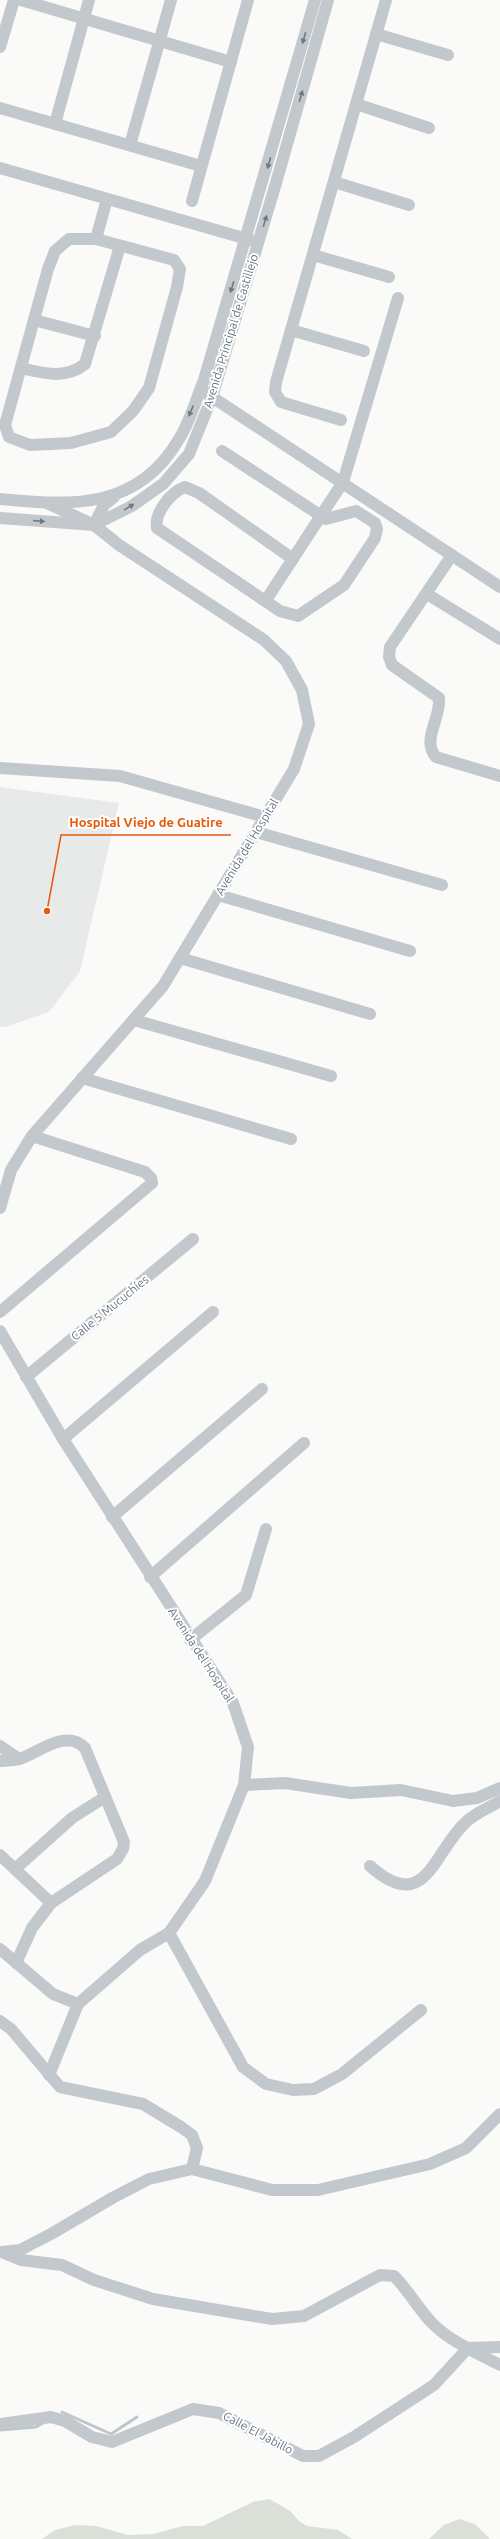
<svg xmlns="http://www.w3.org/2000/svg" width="500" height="2539" viewBox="0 0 500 2539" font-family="Ubuntu,sans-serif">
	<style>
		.built { fill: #e8e9e9 }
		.green { fill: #dadfd7 }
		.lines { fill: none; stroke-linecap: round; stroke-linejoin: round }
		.stream { stroke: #bbc7cb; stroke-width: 3 }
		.minor { stroke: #c3c8cc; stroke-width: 12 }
		.oneway { fill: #6a7a87 }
		.labels { text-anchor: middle; stroke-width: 4; stroke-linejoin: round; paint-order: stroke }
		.street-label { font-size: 12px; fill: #657683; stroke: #fff }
		.leader { fill: none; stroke: #e8590c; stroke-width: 1.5 }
		.callout-dot { fill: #e8590c; stroke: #fff; stroke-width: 1.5 }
		.callout-label { font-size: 13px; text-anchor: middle; font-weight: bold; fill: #e8590c; stroke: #fff; stroke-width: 4; stroke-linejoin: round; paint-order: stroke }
	</style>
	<rect width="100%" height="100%" fill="#fafaf8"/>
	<path class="built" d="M0 787 119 803 80 971 49 1012 5 1027 0 1026Z"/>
	<g class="green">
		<path d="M269 2499 289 2510 300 2522 307 2526 338 2530 352 2539H42L55 2530 75 2525 96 2526 128 2535 153 2534 183 2526H203L253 2502Z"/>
		<path d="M459 2519 475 2524 490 2539H429L444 2525Z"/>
	</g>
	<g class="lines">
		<g class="stream">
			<path d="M62 2412 111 2434 137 2417"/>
			<path d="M0 2430 36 2427 43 2423"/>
		</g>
		<g class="minor">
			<path d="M21 0 231 62"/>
			<path d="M376 34 448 55"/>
			<path d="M0 47 14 0"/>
			<path d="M356 104 429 128"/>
			<path d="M0 108 201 166"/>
			<path d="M55 124 89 0"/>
			<path d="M130 145 171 0"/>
			<path d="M0 168 254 241"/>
			<path d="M334 182 409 205"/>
			<path d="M192 201 248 0"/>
			<path d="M69 239H96L174 260 180 269 177 287 149 388 133 411 111 432 71 443 30 445 9 437 5 425 48 269 55 251Z"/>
			<path d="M96 239 107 199"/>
			<path d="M313 255 389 277"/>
			<path d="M34 320 95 336"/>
			<path d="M291 330 364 351"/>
			<path d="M21 368C43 373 65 380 85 364L120 246"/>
			<path d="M206 393 500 587"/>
			<path d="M341 420 281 402 275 392 276 382 386 0"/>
			<path d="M222 451 326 519 356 511 375 523 377 529 375 538 344 585 298 616 280 611 157 528C154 513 171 492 185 487L199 493 293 559"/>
			<path d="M0 499C72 506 138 510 179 439 190 422 196 399 204 380L315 0"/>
			<path d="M0 518 94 525 132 506 163 484 189 454 212 397 276 183 328 0"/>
			<path d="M94 525 104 505 114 497"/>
			<path d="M452 555 390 647 389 657 392 665 439 698C441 719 421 740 436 757L500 776"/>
			<path d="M427 594 500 639"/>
			<path d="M266 600 343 482 398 298"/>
			<path d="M0 768 120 776 265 817"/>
			<path d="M256 832 442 885"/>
			<path d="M218 895 410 951"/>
			<path d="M180 958 370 1014"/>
			<path d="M134 1020 331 1076"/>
			<path d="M82 1078 291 1139"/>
			<path d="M0 1208 11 1170 32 1136 163 986 294 769 309 724 302 690 286 661 264 640 119 545 94 525 47 503"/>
			<path d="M0 1312 152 1183 151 1178 145 1172 32 1136"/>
			<path d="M0 1331 63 1439 233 1703 248 1747 244 1785 205 1881 169 1933 140 1950 78 2004 49 2075"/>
			<path d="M26 1377 193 1239"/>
			<path d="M63 1439 213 1312"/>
			<path d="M112 1517 262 1389"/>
			<path d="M150 1577 304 1443"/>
			<path d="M190 1640 246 1595 266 1529"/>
			<path d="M0 1746 19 1759"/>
			<path d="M0 1761C6 1761 13 1760 19 1759 39 1753 66 1728 85 1748L124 1842 123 1849 117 1859 51 1903 32 1928 16 1963"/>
			<path d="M244 1785 285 1783 351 1793 401 1790 453 1801 477 1798 500 1788"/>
			<path d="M0 1855 51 1903"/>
			<path d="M370 1866C426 1916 433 1852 466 1822 475 1813 489 1808 500 1801"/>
			<path d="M15 1869 72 1818 105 1797"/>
			<path d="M169 1933 243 2067 266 2084 293 2090 314 2089 342 2074 421 2010"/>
			<path d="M0 1949 53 1994 78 2004"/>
			<path d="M0 2021 11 2029 60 2087 143 2104 181 2127 192 2135 197 2148 192 2169"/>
			<path d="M2 2252 21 2260 62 2265 94 2280 153 2299 272 2319 304 2316 380 2275 394 2276C408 2290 418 2308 431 2322 449 2341 477 2353 500 2365"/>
			<path d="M3 2252 20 2250 51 2234 114 2197 149 2179 192 2169 272 2190H318L430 2164 466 2148 500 2114"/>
			<path d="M0 2424 51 2417 65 2421 92 2437 112 2442 193 2409 219 2413 303 2456H319L354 2437 434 2385 468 2348 500 2347"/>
		</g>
	</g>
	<defs><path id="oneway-solid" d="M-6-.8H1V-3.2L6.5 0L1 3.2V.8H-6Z"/></defs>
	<g class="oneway">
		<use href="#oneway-solid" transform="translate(304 38) rotate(106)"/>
		<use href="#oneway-solid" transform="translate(301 96) rotate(-74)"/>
		<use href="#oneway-solid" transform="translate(269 163) rotate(106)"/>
		<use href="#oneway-solid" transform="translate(265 221) rotate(-73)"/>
		<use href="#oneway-solid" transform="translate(232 287) rotate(107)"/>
		<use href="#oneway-solid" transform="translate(191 411) rotate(113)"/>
		<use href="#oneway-solid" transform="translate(129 507) rotate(-31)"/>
		<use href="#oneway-solid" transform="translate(39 521) rotate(4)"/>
	</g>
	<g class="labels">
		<g class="street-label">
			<text transform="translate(231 331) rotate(-73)" y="4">Avenida Principal de Castillejo</text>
			<text transform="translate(247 847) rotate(-59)" y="4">Avenida del Hospital</text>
			<text transform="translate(110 1308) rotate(-39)" y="4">Calle 5 Mucuchíes</text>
			<text transform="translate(201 1655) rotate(57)" y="4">Avenida del Hospital</text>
			<text transform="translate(258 2433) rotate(28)" y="4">Calle El Jabillo</text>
		</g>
	</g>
	<path class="leader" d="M47 911L61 835H231"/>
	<circle class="callout-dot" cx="47" cy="911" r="4"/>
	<g class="callout-label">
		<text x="146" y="827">Hospital Viejo de Guatire</text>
	</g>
</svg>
